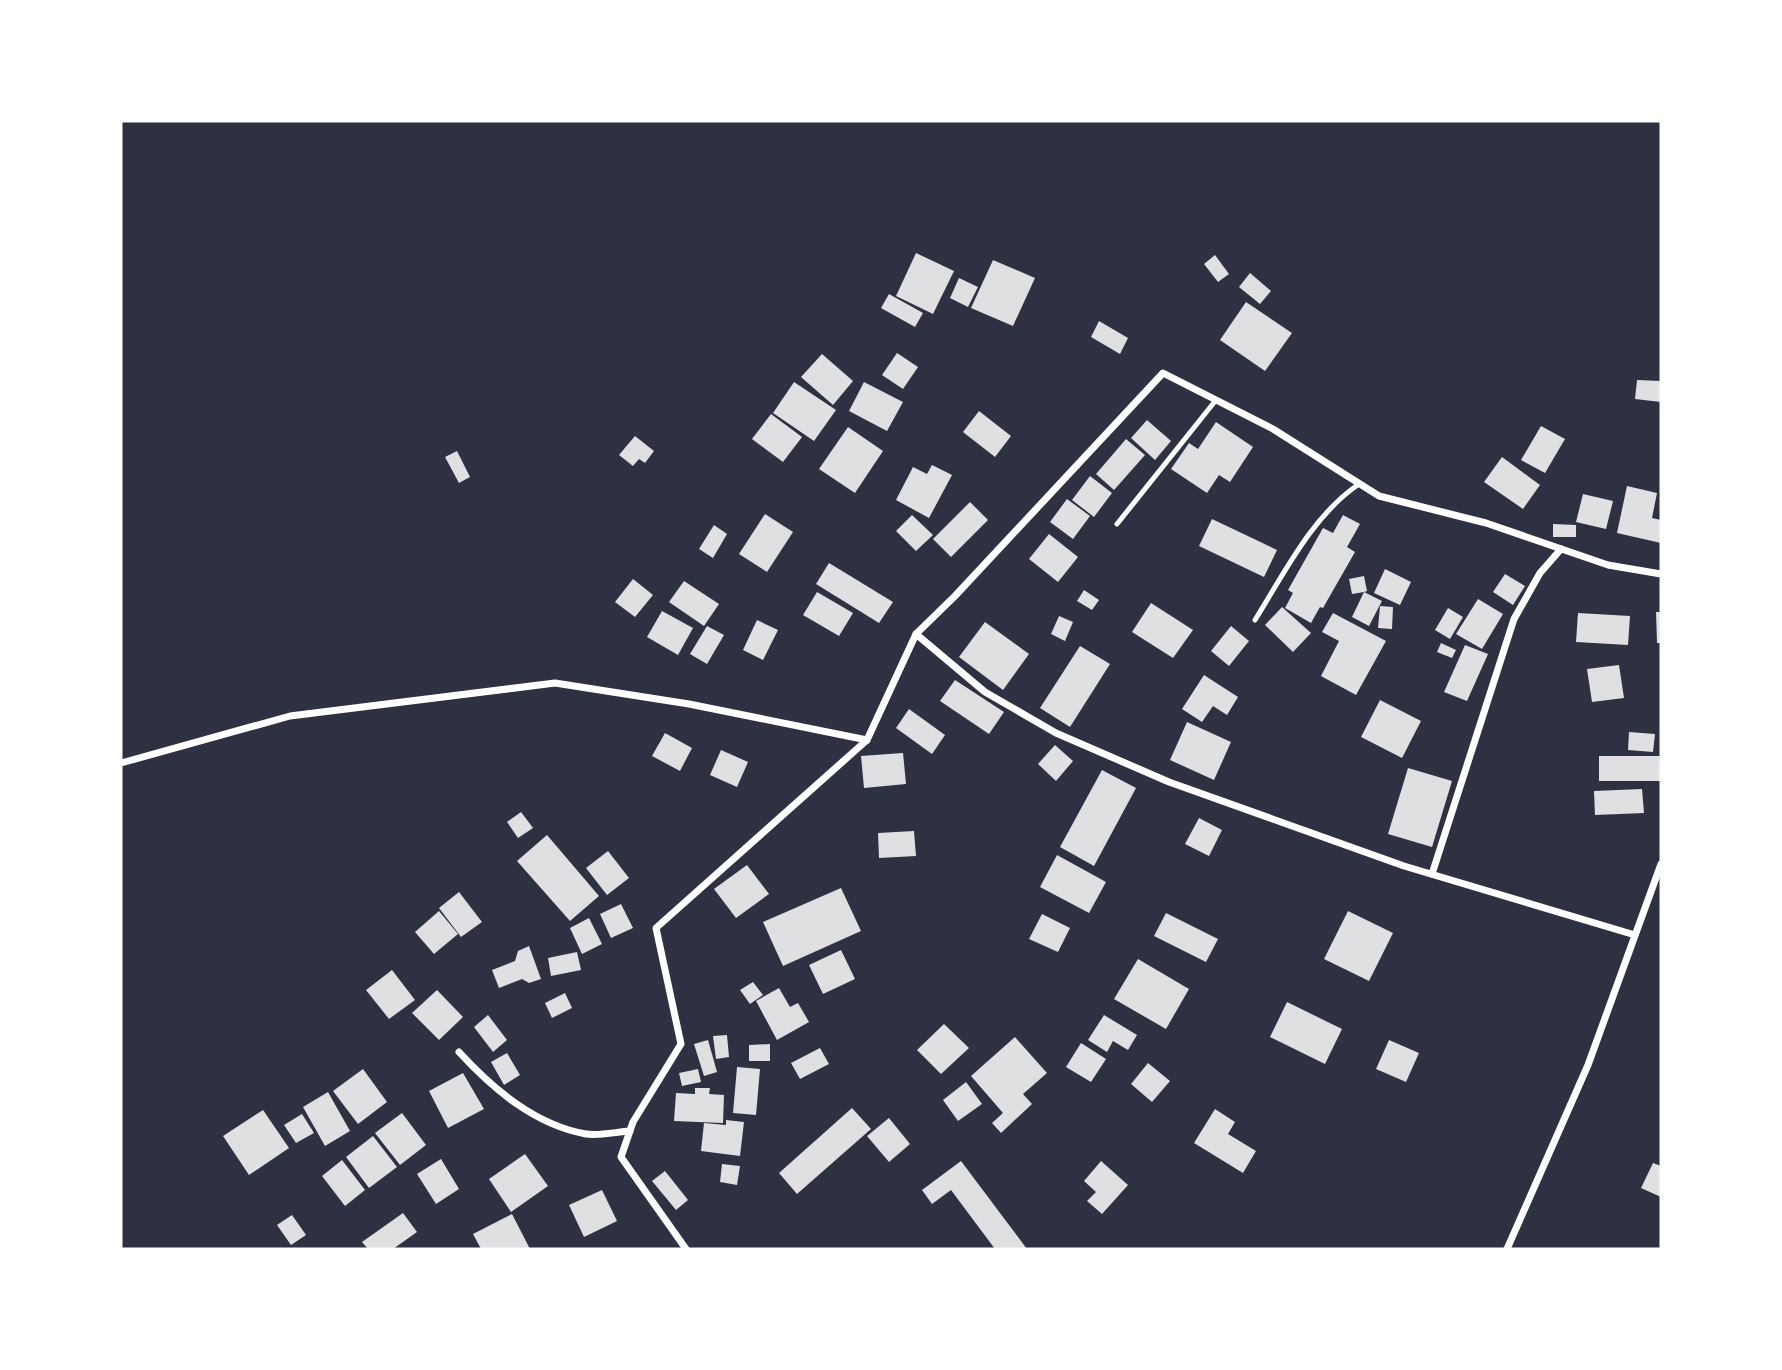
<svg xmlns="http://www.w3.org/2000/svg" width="1782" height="1370" viewBox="0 0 1782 1370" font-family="'Exo 2',sans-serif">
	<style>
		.building { fill: #e0e0e3 }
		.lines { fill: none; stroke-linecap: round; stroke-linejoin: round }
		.service { stroke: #fff; stroke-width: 5 }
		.minor { stroke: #fff; stroke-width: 7 }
	</style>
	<rect width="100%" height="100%" fill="#2d3142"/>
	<g class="building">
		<path d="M916 253 954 271 933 314 896 296Z"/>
		<path d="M1215 255 1229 274 1218 282 1204 264Z"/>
		<path d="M993 260 1035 278 1013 326 971 308Z"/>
		<path d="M1250 273 1271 291 1260 304 1239 287Z"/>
		<path d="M959 278 978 287 968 307 950 298Z"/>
		<path d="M889 294 923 313 915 327 881 308Z"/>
		<path d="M1246 302 1292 333 1265 371 1220 340Z"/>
		<path d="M1099 321 1128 338 1120 354 1091 337Z"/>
		<path d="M897 353 918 367 903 389 882 375Z"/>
		<path d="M822 354 853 381 833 405 801 377Z"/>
		<path d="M1637 380 1661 381V402L1635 399Z"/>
		<path d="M794 382 836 410 814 441 773 413Z"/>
		<path d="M864 382 903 402 887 431 849 411Z"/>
		<path d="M979 411 1011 436 995 457 963 432Z"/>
		<path d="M771 414 802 437 783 462 752 439Z"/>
		<path d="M1147 420 1171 441 1155 460 1131 438Z"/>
		<path d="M1216 422 1253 447 1230 482 1219 475 1207 493 1171 469 1189 443 1198 449Z"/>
		<path d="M1541 426 1565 439 1545 473 1521 460Z"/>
		<path d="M848 427 883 451 855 493 819 469Z"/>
		<path d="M635 436 654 451 645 463 639 459 633 466 619 455Z"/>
		<path d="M1126 439 1145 455 1114 490 1096 474Z"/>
		<path d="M457 451 470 477 459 483 445 457Z"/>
		<path d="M1502 457 1540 485 1523 509 1484 482Z"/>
		<path d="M932 465 952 475 929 518 896 500 913 467 927 474Z"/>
		<path d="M1090 476 1112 493 1094 517 1072 500Z"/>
		<path d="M1627 486 1657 493 1652 518 1661 520V543L1617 533Z"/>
		<path d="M1583 494 1613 501 1606 529 1576 522Z"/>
		<path d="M1067 499 1090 516 1073 539 1050 522Z"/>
		<path d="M970 502 988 520 951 557 933 539Z"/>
		<path d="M765 514 793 532 767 572 739 554Z"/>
		<path d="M912 515 933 535 916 551 896 531Z"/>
		<path d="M1343 515 1360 524 1347 547 1355 552 1323 608 1320 607 1311 623 1285 608 1293 593 1288 590 1323 528 1333 533Z"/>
		<path d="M1212 519 1277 550 1264 577 1199 546Z"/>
		<path d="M1553 524 1576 525V537H1553Z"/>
		<path d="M714 525 727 534 713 558 699 549Z"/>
		<path d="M1049 534 1078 557 1058 582 1029 559Z"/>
		<path d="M829 563 893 602 879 623 816 584Z"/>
		<path d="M1385 569 1411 582 1400 605 1374 593Z"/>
		<path d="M1505 574 1525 586 1513 605 1493 592Z"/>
		<path d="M1364 576 1367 591 1364 592 1382 601 1369 626 1352 617 1364 592 1352 594 1349 579Z"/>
		<path d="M633 579 653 595 635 617 615 602Z"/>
		<path d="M684 581 719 604 704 626 669 602Z"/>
		<path d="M1084 590 1099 600 1092 610 1077 601Z"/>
		<path d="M817 592 853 613 839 636 803 615Z"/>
		<path d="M1478 599 1503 614 1482 649 1456 634Z"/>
		<path d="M1151 603 1193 630 1173 658 1132 632Z"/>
		<path d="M1380 606 1393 607 1392 629 1378 628Z"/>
		<path d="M1282 607 1311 633 1293 652 1265 625Z"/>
		<path d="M1448 608 1463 617 1450 639 1435 630Z"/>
		<path d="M662 611 693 628 678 655 647 637Z"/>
		<path d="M1656 612H1661V643H1657Z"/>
		<path d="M1333 613 1386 641 1356 695 1321 676 1339 641 1322 632Z"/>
		<path d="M1578 613 1630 616 1628 645 1576 642Z"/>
		<path d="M1059 616 1073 622 1065 641 1051 634Z"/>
		<path d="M757 620 778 630 763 660 743 650Z"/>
		<path d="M985 622 1029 654 1003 690 959 657Z"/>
		<path d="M707 626 724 635 707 664 690 654Z"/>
		<path d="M1231 626 1249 641 1229 666 1211 651Z"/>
		<path d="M1441 643 1456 650 1452 658 1437 652Z"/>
		<path d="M1465 645 1488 654 1467 701 1444 692Z"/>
		<path d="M1080 646 1110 664 1070 727 1040 708Z"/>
		<path d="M1619 665 1624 698 1592 702 1587 669Z"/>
		<path d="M1204 675 1238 697 1227 715 1213 706 1202 722 1182 709Z"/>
		<path d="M955 680 1004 712 989 734 940 701Z"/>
		<path d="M1380 700 1421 721 1402 758 1361 737Z"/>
		<path d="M909 709 945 735 932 754 896 728Z"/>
		<path d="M1187 722 1231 742 1214 780 1170 760Z"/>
		<path d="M1629 732 1655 734 1653 752 1628 750Z"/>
		<path d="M665 733 692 748 680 771 652 756Z"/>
		<path d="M1055 745 1073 761 1056 781 1038 764Z"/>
		<path d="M721 750 748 762 737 787 710 775Z"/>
		<path d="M903 753 906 784 864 788 861 756Z"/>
		<rect x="1599" y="756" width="62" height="25"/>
		<path d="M1408 768 1452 781 1432 847 1388 834Z"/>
		<path d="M1102 770 1136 788 1094 866 1060 847Z"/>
		<path d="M1642 789 1644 813 1595 815 1594 791Z"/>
		<path d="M521 812 533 828 518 838 507 822Z"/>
		<path d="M1199 818 1222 830 1209 856 1185 844Z"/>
		<path d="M914 831 916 856 879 858 878 833Z"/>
		<path d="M547 835 599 896 570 921 517 861Z"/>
		<path d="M608 851 629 878 607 895 586 868Z"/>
		<path d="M1057 855 1106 882 1089 913 1040 887Z"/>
		<path d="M747 865 769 894 736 918 714 889Z"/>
		<path d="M841 888 861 931 783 966 763 922Z"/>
		<path d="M459 892 482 922 461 937 439 908Z"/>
		<path d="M621 904 633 928 611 938 600 914Z"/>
		<path d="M439 911 458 934 434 954 415 932Z"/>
		<path d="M1348 911 1393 933 1369 981 1324 959Z"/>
		<path d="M1166 913 1218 939 1206 962 1154 936Z"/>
		<path d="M1042 914 1070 928 1058 952 1029 939Z"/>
		<path d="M589 918 602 944 582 954 570 928Z"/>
		<path d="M529 946 541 979 529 983 522 979 499 988 492 970 515 961 518 951Z"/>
		<path d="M841 950 855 979 823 994 809 965Z"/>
		<path d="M577 952 581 970 551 976 548 958Z"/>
		<path d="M1138 959 1189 989 1166 1029 1114 999Z"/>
		<path d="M392 970 415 1000 389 1019 366 990Z"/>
		<path d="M753 982 763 995 750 1004 740 990Z"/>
		<path d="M779 988 790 1007 798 1003 809 1022 777 1040 756 1001Z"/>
		<path d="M437 990 463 1017 439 1040 412 1013Z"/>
		<path d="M565 993 572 1008 552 1018 545 1003Z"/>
		<path d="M1287 1002 1342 1029 1325 1064 1270 1037Z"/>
		<path d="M488 1015 507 1040 493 1052 474 1027Z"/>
		<path d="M1104 1015 1137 1035 1128 1050 1113 1041 1107 1052 1088 1040Z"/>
		<path d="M944 1024 969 1048 941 1074 917 1050Z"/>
		<path d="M727 1035 729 1057 716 1059 713 1036Z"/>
		<path d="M1015 1037 1047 1073 1023 1094 1032 1104 1001 1133 992 1123 1003 1113 971 1076Z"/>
		<path d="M708 1040 717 1072 704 1076 694 1044Z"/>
		<path d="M1389 1040 1419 1053 1406 1082 1376 1069Z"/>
		<path d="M1081 1043 1106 1059 1091 1082 1066 1067Z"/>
		<path d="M770 1044V1061H749V1045Z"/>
		<path d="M820 1048 829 1064 800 1079 791 1063Z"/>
		<path d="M507 1053 520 1075 504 1085 491 1062Z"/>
		<path d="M1148 1063 1170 1081 1152 1102 1131 1084Z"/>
		<path d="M737 1067 760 1069 756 1115 733 1113Z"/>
		<path d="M363 1069 387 1102 358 1124 333 1091Z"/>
		<path d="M698 1069 701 1082 682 1086 679 1073Z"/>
		<path d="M463 1073 484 1109 448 1128 429 1091Z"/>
		<path d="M966 1082 982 1104 958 1121 943 1100Z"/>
		<path d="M695 1088H710L709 1094 724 1095 723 1123 674 1121 676 1093 695 1094Z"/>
		<path d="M328 1092 350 1131 325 1146 303 1107Z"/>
		<path d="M852 1108 871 1129 797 1194 779 1173Z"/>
		<path d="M1215 1109 1235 1122 1228 1134 1256 1151 1243 1173 1194 1143Z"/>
		<path d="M263 1110 289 1148 249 1175 223 1136Z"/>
		<path d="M402 1113 426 1145 400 1165 375 1133Z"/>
		<path d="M302 1114 314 1133 296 1143 284 1125Z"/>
		<path d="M889 1118 910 1144 889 1162 867 1136Z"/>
		<path d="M726 1120 744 1122 740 1156 701 1151 704 1123 726 1125Z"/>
		<path d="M373 1136 397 1167 369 1188 346 1157Z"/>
		<path d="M525 1154 548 1186 511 1212 489 1179Z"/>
		<path d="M441 1159 459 1189 436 1204 417 1174Z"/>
		<path d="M342 1160 365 1190 345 1206 322 1176Z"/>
		<path d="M961 1161 1027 1249H995L951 1190 932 1204 922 1190Z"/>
		<path d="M1101 1161 1128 1185 1102 1214 1087 1201 1096 1192 1084 1181Z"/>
		<path d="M1653 1163 1661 1166V1197L1641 1188Z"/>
		<path d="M722 1164 740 1166 737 1185 720 1182Z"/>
		<path d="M665 1171 688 1200 676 1210 652 1181Z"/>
		<path d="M602 1190 617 1221 584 1237 569 1205Z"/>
		<path d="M403 1213 417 1232 393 1249H368L362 1242Z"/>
		<path d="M512 1214 530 1249H481L473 1234Z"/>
		<path d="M292 1215 306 1235 291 1245 277 1225Z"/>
	</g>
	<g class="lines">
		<g class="service">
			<path d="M1117 524 1216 400"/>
			<path d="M1255 620C1285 572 1312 516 1359 484"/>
		</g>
		<g class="minor">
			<path d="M916 634 985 692 1056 733 1169 782 1404 866 1635 935"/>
			<path d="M121 763 290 716 555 683 689 704 867 740"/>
			<path d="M1432 874 1514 619 1540 573 1561 549"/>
			<path d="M459 1052C493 1089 535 1125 586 1134 599 1136 616 1132 630 1131"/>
			<path d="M686 1249 621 1157 633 1122 681 1044 656 928 867 740 916 634 955 596 1163 373 1273 429 1379 496 1486 523 1608 565 1661 574"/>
			<path d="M1507 1249 1588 1065 1661 864"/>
		</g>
	</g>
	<rect width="1782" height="1370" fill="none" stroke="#ffffff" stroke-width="245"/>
</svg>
